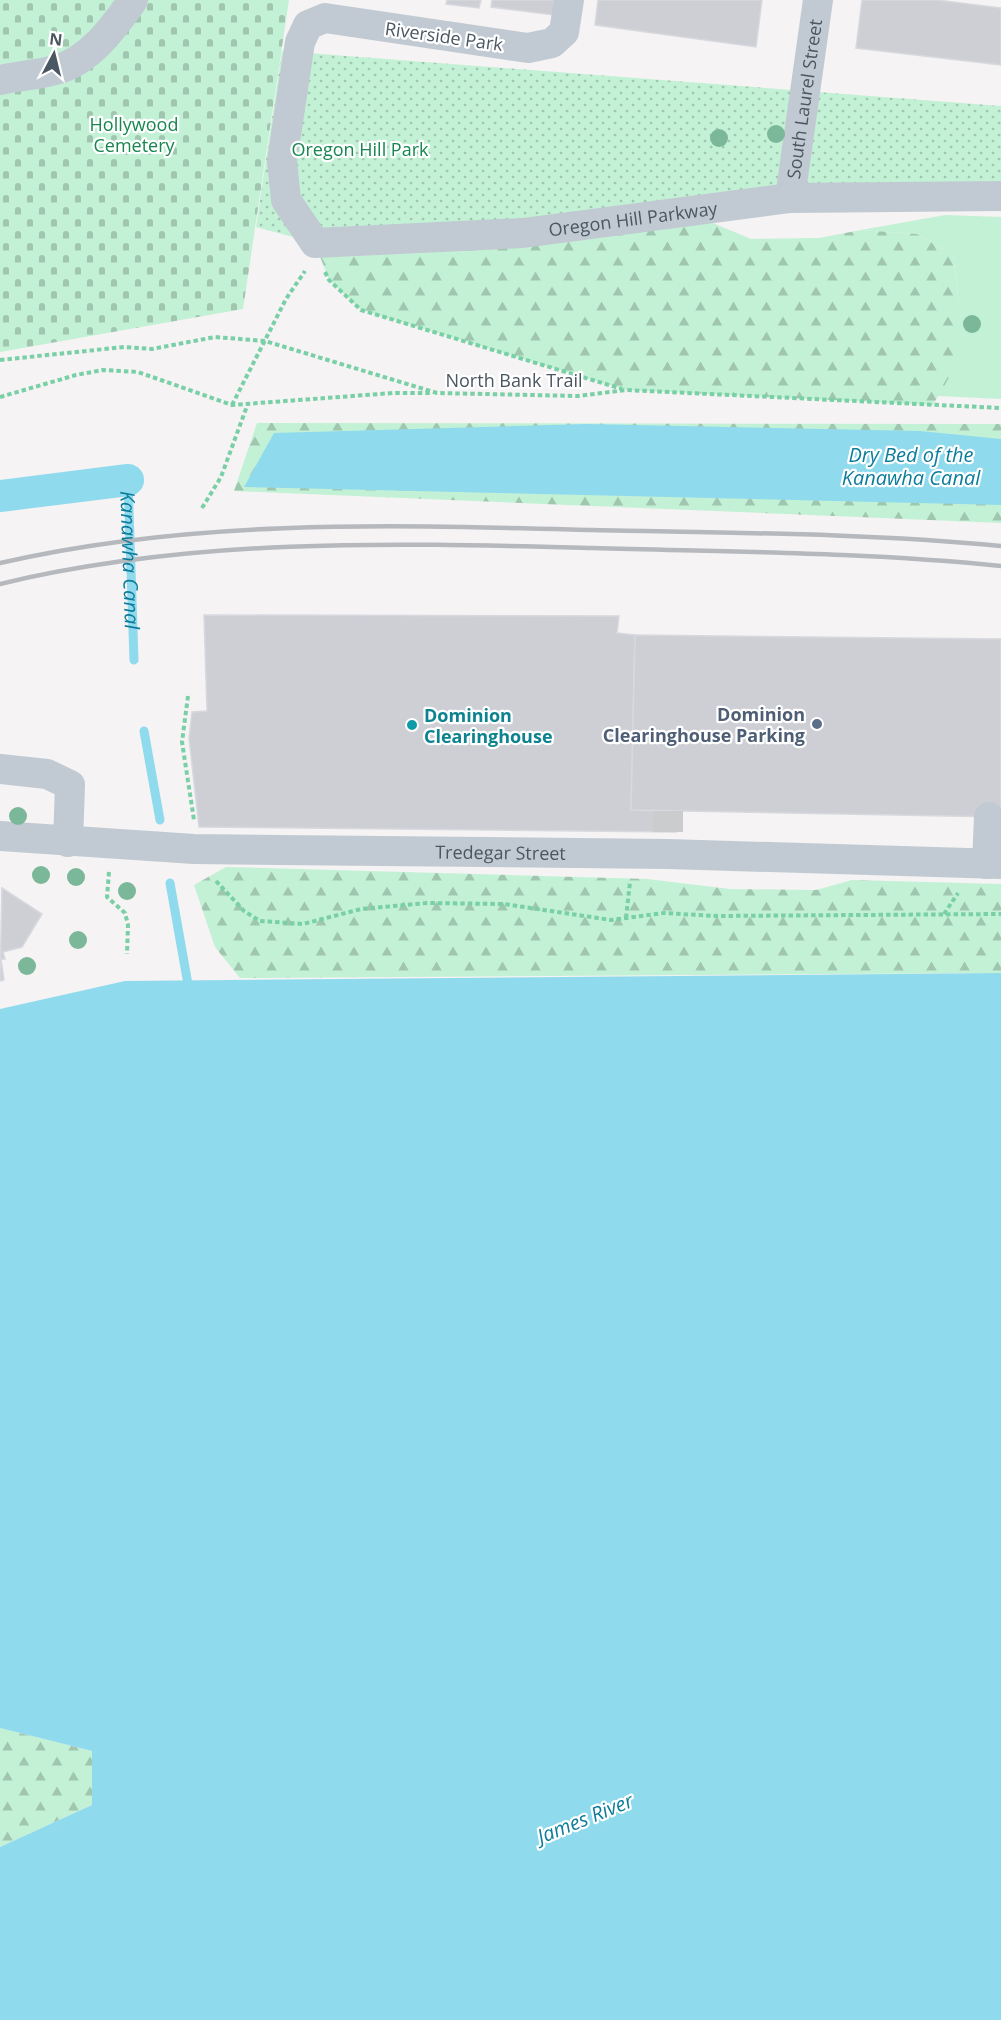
<svg xmlns="http://www.w3.org/2000/svg" width="1001" height="2020" font-family="'Open Sans',sans-serif">
	<style>
		.grass { fill: #c3f1d5 }
		.forest { fill: url(#forest-firs) }
		.cemetery { fill: url(#cemetery-stones) }
		.park { fill: url(#park-dots) }
		.water { fill: #90daee }
		.lines { fill: none; stroke-linecap: round; stroke-linejoin: round }
		.stream { stroke: #90daee; stroke-width: 9 }
		.canal { stroke: #90daee; stroke-width: 32 }
		.building { fill: #cdcfd5; stroke: #d7d9de; stroke-width: 1.5 }
		.minor-tunnel { stroke: #caccce; stroke-width: 30; stroke-dasharray: 30 15; stroke-linecap: butt }
		.path { stroke: #7ad0a6; stroke-width: 4; stroke-dasharray: 4.5 3; stroke-linecap: butt }
		.minor { stroke: #c1cad2; stroke-width: 30 }
		.rail { stroke: #b5b8bd; stroke-width: 4.5 }
		.tree { fill: #7bb799 }
		.service-dot { fill: #5c6f8a; stroke: #fff; stroke-width: 2 }
		.culture-dot { fill: #0f9aa8; stroke: #fff; stroke-width: 2 }
		.labels { text-anchor: middle; dominant-baseline: central; stroke-width: 4.5; stroke-linejoin: round; paint-order: stroke }
		.street-label { font-size: 18px; fill: #4a5661; stroke: #fff }
		.park-label { font-size: 18px; fill: #17864f; stroke: #fff }
		.service-label { font-size: 18px; font-weight: bold; fill: #4e5e75; stroke: #fff; text-anchor: end }
		.culture-label { font-size: 18px; font-weight: bold; fill: #0d838f; stroke: #fff; text-anchor: start }
		.water-label { font-size: 20px; font-style: italic; fill: #0c7c9b; stroke: #fff }
	</style>
	<defs>
		<pattern id="forest-firs" width="22" height="20" patternUnits="userSpaceOnUse" patternTransform="scale(1.5)"><rect width="22" height="20" fill="#c3f1d5"/><path d="M5 1l3.5 6h-7zM16 11l3.5 6h-7z" fill="#a0c6b0"/></pattern>
		<pattern id="cemetery-stones" width="16" height="16" patternUnits="userSpaceOnUse" patternTransform="scale(1.5)"><rect width="16" height="16" fill="#c3f1d5"/><path d="M2 7V4a2 2 0 0 1 4 0v3zM10 15v-3a2 2 0 0 1 4 0v3z" fill="#a0c6b0"/></pattern>
		<pattern id="park-dots" width="8" height="8" patternUnits="userSpaceOnUse" patternTransform="scale(1.5)"><rect width="8" height="8" fill="#c3f1d5"/><path d="M2 2h.1M6 6h.1" fill="none" stroke="#a0c6b0" stroke-width="1.8" stroke-linecap="round"/></pattern>
	</defs>
	<rect width="100%" height="100%" fill="#f5f3f3"/>
	<path class="grass" d="M945,215L1001,217V399L938,396C964,348 961,308 953,255L917,234L861,230Z"/>
	<g class="forest">
		<path d="M687,212L751,239L819,238L861,230L917,234L953,255C958,292 965,336 951,372C947,383 939,394 933,405L626,390L361,310L329,280L315,243Z"/>
		<polygon points="257,423 1001,424 1001,523 234,491"/>
		<polygon points="226,867 647,879 730,889 816,890 852,880 1001,884 1001,973 240,978 215,947 194,885"/>
		<polygon points="0,1728 92,1751 92,1805 0,1847"/>
	</g>
	<polygon class="cemetery" points="0,0 289,0 243,309 0,352"/>
	<polygon class="park" points="282,51 1001,106 1001,196 315,243 256,227"/>
	<g class="water">
		<polygon points="586,424 920,431 1001,439 1001,505 244,487 274,433"/>
		<polygon points="1001,973 1001,2020 0,2020 0,1847 92,1805 92,1751 0,1728 0,1009 125,981"/>
	</g>
	<g class="lines">
		<g class="stream">
			<path id="s1" d="M128,480L134,660"/>
			<polyline points="144,731 160,820"/>
			<polyline points="170,883 189,990"/>
		</g>
		<polyline class="canal" points="0,496 128,480"/>
	</g>
	<g class="building">
		<polygon points="447,0 481,0 479,8 446,4"/>
		<polygon points="492,0 555,0 554,15 491,7"/>
		<polygon points="598,0 762,0 756,47 595,25"/>
		<polygon points="862,0 937,0 1001,8 1001,65 856,48"/>
		<polygon points="204,615 619,616 617,633 635,635 631,810 675,811 676,832 199,827 189,738 192,712 207,711"/>
		<polygon points="635,635 1001,639 1001,817 631,810"/>
		<polygon points="2,888 42,914 22,947 3,952 5,959 1,959 4,980 0,981"/>
	</g>
	<g class="lines">
		<polyline class="minor-tunnel" points="668,832 668,811"/>
		<g class="path">
			<polyline points="325,272 329,280 361,310 622,389"/>
			<polyline points="0,360 124,347 152,349 215,337 265,341 437,393 578,396 626,390 1001,408"/>
			<polyline points="0,397 76,375 103,370 138,372 232,405 393,393 430,393"/>
			<polyline points="232,405 286,299 305,271"/>
			<polyline points="202,508 221,477 247,406"/>
			<polyline points="188,696 182,742 194,820"/>
			<polyline points="109,872 107,897 125,913 128,925 127,954"/>
			<polyline points="216,881 244,911 260,921 303,924 361,909 427,903 504,904 611,920 664,913 716,916 1001,914"/>
			<polyline points="944,914 958,893"/>
			<polyline points="626,918 630,882"/>
		</g>
		<g class="minor">
			<path id="s2" d="M569,0L564,32L552,43L528,48L325,18L308,25L300,42L282,161L286,200L315,243L523,233L790,198L1001,196"/>
			<path d="M0,80C18,76 37,75 55,70C89,62 114,27 133,0"/>
			<path id="s3" d="M790,198L818,0"/>
			<polyline points="0,769 47,774 70,785 68,842"/>
			<path id="s4" d="M0,836L194,849L668,854L1001,864"/>
			<polyline points="987,864 989,817"/>
		</g>
		<g class="rail">
			<path d="M0,563C195,518 394,525 593,530C729,533 866,533 1001,546"/>
			<path d="M0,584C195,537 394,543 593,548C729,552 866,552 1001,566"/>
		</g>
	</g>
	<g class="tree">
		<circle cx="776" cy="134" r="9"/>
		<circle cx="719" cy="138" r="9"/>
		<circle cx="972" cy="324" r="9"/>
		<circle cx="18" cy="816" r="9"/>
		<circle cx="41" cy="875" r="9"/>
		<circle cx="76" cy="877" r="9"/>
		<circle cx="127" cy="891" r="9"/>
		<circle cx="78" cy="940" r="9"/>
		<circle cx="27" cy="966" r="9"/>
	</g>
	<circle class="service-dot" cx="817" cy="724" r="6"/>
	<circle class="culture-dot" cx="412" cy="725" r="6"/>
	<g class="labels">
		<g class="street-label">
			<text transform="translate(444 36) rotate(8)">Riverside Park</text>
			<text stroke="none"><textPath href="#s3" startOffset="100">South Laurel Street</textPath></text>
			<text stroke="none"><textPath href="#s2" startOffset="846">Oregon Hill Parkway</textPath></text>
			<text x="514" y="380">North Bank Trail</text>
			<text stroke="none"><textPath href="#s4" startOffset="501">Tredegar Street</textPath></text>
		</g>
		<g class="park-label">
			<text x="134" y="124">Hollywood<tspan x="134" dy="21">Cemetery</tspan></text>
			<text x="360" y="149">Oregon Hill Park</text>
		</g>
		<g class="service-label">
			<text x="805" y="714">Dominion<tspan x="805" dy="21">Clearinghouse Parking</tspan></text>
		</g>
		<g class="culture-label">
			<text x="424" y="715">Dominion<tspan x="424" dy="21">Clearinghouse</tspan></text>
		</g>
		<g class="water-label">
			<text x="911" y="454">Dry Bed of the<tspan x="911" dy="23">Kanawha Canal</tspan></text>
			<text stroke="none"><textPath href="#s1" startOffset="80">Kanawha Canal</textPath></text>
			<text transform="translate(585 1818) rotate(-22)">James River</text>
		</g>
	</g>
	<g transform="translate(54 54) rotate(7)" stroke="#ffffff" stroke-width="4.5" paint-order="stroke">
	<path d="M0-4.5L10 22L0 15L-10 22Z" fill="#4a5661"/>
	<text y="-9" font-size="16" font-weight="bold" text-anchor="middle" fill="#4a5661">N</text>
	</g>
</svg>
